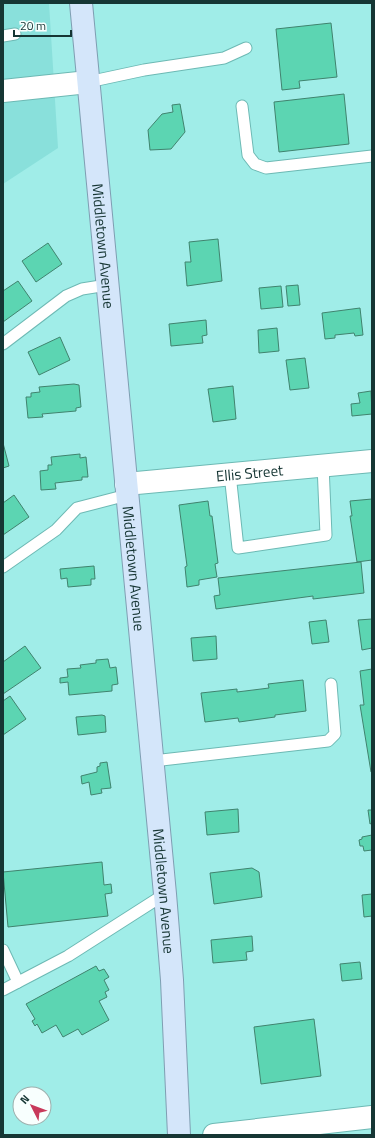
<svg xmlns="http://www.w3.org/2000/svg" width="375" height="1138" font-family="'Titillium Web',sans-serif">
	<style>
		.built { fill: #89e0db }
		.building { fill: #5cd5b2; stroke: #40836e }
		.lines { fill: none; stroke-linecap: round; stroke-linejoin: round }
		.service-casing { stroke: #6db9b4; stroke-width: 13 }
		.minor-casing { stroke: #6db9b4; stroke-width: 24 }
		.primary-casing { stroke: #7f9eb2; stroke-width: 24 }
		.service { stroke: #fff; stroke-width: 11 }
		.minor { stroke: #fff; stroke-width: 22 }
		.primary { stroke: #d4e6fa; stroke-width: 22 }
		.labels { text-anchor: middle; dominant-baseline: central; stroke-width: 3; stroke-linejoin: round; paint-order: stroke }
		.street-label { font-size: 15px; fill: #163634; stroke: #f8fffe }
	</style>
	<rect width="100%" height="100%" fill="#a0ede8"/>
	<polygon class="built" points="3,3 49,3 58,148 3,184"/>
	<g class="building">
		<polygon points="331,23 337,77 299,81 300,88 282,90 276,29"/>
		<polygon points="344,94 349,144 279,152 274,102"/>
		<polygon points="180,104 185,132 171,149 150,150 148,130 162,114 173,112 172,105"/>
		<polygon points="218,239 222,281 187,286 185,262 191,262 189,242"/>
		<polygon points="48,243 62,264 36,282 22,261"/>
		<polygon points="18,281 32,301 3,322 3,291"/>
		<polygon points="298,285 300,305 288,306 286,286"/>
		<polygon points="281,286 283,307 261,309 259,288"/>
		<polygon points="360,308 363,335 355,336 354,333 335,335 335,338 325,339 322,313"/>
		<polygon points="206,320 207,335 202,336 203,343 171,346 169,324"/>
		<polygon points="277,328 279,351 259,353 258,330"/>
		<polygon points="60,337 70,360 39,375 28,352"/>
		<polygon points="305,358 309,388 290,390 286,360"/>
		<polygon points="74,384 79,385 81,407 76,408 76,411 42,414 43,417 28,418 26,397 31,397 31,393 40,392 39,387"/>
		<polygon points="233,386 236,419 213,422 208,389"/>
		<polygon points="371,391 372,414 352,416 351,404 360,403 358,393"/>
		<polygon points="3,443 9,466 3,468"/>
		<polygon points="80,454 80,458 86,457 88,477 82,477 82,480 55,483 56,489 41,490 40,471 48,470 48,465 52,465 51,457"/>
		<polygon points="14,495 29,517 3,535 3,503"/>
		<polygon points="372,499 372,560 357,562 350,516 352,516 350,501"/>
		<polygon points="208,501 210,516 212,516 218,563 215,564 217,577 199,580 199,585 187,587 185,567 187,566 179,505"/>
		<polygon points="361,562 364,593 313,599 313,596 216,609 214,596 220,595 218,578"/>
		<polygon points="94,566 95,579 91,579 91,585 68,587 67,578 61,579 60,569"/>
		<polygon points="372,619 372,648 362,650 358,620"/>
		<polygon points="326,620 329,642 312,644 309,622"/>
		<polygon points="216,636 217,659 193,661 191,638"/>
		<polygon points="25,646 41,668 3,694 3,662"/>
		<polygon points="108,659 110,668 116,667 118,684 112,685 112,691 69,695 68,682 60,683 60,678 68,677 67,669 81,668 80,665 96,663 96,660"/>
		<polygon points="372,669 372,772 371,772 360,705 364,705 360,671"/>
		<polygon points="303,680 306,711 275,715 275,717 239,722 238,718 205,722 201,693 237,689 237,692 269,688 268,684"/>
		<polygon points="10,696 26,719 3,735 3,701"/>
		<polygon points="102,715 105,716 106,732 78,735 76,717"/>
		<polygon points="107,762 111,788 101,789 102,793 91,795 89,782 82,784 81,776 97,772 97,767 100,766 100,763"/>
		<polygon points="238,809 239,832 207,835 205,812"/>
		<polygon points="368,810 372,810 372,827 372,823 370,824"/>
		<polygon points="372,835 372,850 364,851 363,846 360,846 359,840 362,839 362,837"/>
		<polygon points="102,862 104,885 111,884 112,893 105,894 108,916 8,927 3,872"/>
		<polygon points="252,868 259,872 262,897 214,904 210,873"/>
		<polygon points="372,894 372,916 364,917 362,895"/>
		<polygon points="252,936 253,951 246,952 247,960 213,963 211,940"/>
		<polygon points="360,962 362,979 342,981 340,964"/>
		<polygon points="96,966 99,971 104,969 109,977 104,980 109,990 105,992 107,997 99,1001 109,1020 82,1035 78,1029 63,1037 56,1025 42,1033 37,1024 35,1026 32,1021 35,1019 26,1004"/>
		<polygon points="314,1019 321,1076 261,1084 254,1027"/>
	</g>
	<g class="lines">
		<defs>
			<g id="service">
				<polyline points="3,36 15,34"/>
				<polyline points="88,82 144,70 224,58 246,48"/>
				<polyline points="242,106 248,155 255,164 266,168 372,156"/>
				<polyline points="3,344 66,296 82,289 107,285"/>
				<polyline points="230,474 238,548 326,535 323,465"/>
				<polyline points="3,567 56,530 77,508 127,495"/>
				<polyline points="153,761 328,741 335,734 331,684"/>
				<polyline points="3,950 18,982"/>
				<polyline points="3,990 68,956 165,894"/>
			</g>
			<g id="minor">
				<polyline points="3,91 88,82"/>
				<path id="s1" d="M126,484L372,461"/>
				<polyline points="214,1135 372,1117"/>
			</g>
			<g id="primary">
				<path id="s2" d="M81,3L165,894L172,980L179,1135"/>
			</g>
		</defs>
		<use href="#service" class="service-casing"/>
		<use href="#minor" class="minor-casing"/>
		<use href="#primary" class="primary-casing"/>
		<use href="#service" class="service"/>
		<use href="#minor" class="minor"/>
		<use href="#primary" class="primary"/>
	</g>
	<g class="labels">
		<g class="street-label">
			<text stroke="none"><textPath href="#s2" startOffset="244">Middletown Avenue</textPath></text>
			<text stroke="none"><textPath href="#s1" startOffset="124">Ellis Street</textPath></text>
			<text stroke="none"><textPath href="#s2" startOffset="568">Middletown Avenue</textPath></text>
			<text stroke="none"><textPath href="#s2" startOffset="892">Middletown Avenue</textPath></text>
		</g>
	</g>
	<rect width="375" height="1138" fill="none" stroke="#163634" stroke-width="8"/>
	<g transform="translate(32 1106) rotate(312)"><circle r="19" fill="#f8fffe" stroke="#9eafad"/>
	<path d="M0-3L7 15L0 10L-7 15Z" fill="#c8395b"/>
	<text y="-6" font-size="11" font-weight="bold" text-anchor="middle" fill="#163634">N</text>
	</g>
	<path d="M14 30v6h57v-6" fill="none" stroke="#163634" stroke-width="2"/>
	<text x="20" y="30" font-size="12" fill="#163634" stroke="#f8fffe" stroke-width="3" paint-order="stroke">20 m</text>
</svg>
